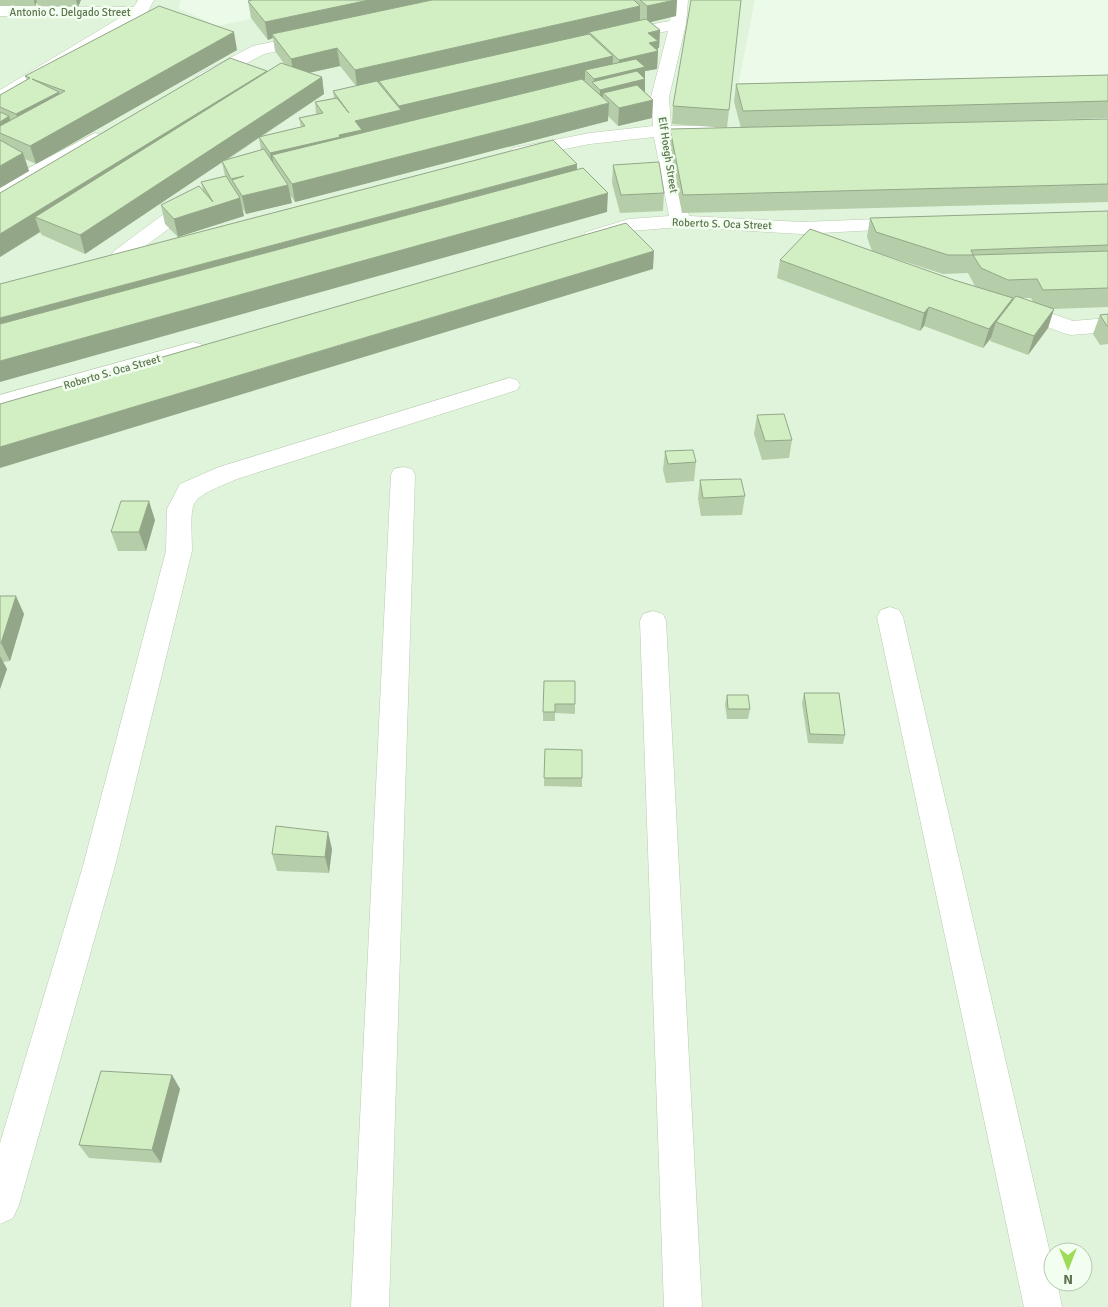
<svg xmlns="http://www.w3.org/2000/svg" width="1108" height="1307" font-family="Signika,sans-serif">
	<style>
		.residential { fill: #e0f4db; fill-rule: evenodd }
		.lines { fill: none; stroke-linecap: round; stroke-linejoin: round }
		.minor-casing { stroke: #b9ccb0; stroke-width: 1 }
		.minor { fill: #fff; fill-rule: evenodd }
		.wall { fill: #b5cda8; fill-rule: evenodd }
		.shaded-wall { fill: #93a788 }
		.building { fill: #d2eec3; stroke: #93a788 }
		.labels { text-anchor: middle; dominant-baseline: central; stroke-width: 5; stroke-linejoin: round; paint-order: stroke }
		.far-street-label { font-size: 11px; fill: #5d744e; stroke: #f2fef0 }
	</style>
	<rect width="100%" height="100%" fill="#ecfbe9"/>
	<path class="residential" d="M0,0H181L178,8L217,26L341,0H755L734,106L1108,95V1307H0ZM1053,1252H1083V1282H1053Z"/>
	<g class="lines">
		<defs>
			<g id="minor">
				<polygon points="138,0 154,0 146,15 6,102 0,103 0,90 121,17 0,16 0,6 134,7"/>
				<polygon points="672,0 688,0 686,24 669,97 671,126 713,126 716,130 713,134 672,137 689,216 802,222 906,218 913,220 916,224 913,228 802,234 680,227 631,231 593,242 586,240 583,236 586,232 629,219 669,216 654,137 590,144 520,158 513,156 511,152 513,148 590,133 653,126 651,97 668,31 620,40 614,39 612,35 614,31 620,30 670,21"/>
				<polygon points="311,34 317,35 319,39 317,43 264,54 211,82 199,82 196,78 199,74 253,46"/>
				<polygon points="95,133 102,135 104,139 102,143 0,197 0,183"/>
				<polygon points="195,194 202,196 205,200 202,204 128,259 121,261 114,259 111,255 114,251 188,196"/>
				<polygon points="1016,301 1073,321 1108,318 1108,332 1071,335 1063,333 1008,312 1005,307 1008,302"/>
				<polygon points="193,342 201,344 204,349 201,354 0,410 0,395"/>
				<path d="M509,378L517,380L520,385L517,390L237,479C186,501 191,496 192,551L115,866L19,1205L13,1218L0,1224V1143L83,866L166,551L167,509L180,484L219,467Z"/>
				<polygon points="403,467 412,469 415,475 389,1307 351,1307 391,475 394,469"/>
				<polygon points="890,607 899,610 903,617 1053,1266 1053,1282 1057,1282 1062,1307 1024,1307 877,617 881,610"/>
				<polygon points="653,611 663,614 666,621 702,1307 664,1307 640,621 643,614"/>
			</g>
		</defs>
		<use href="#minor" class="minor-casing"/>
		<use href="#minor" class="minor"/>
	</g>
	<g class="wall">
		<polygon points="0,0 81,0 78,7 38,6 37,2 35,6 0,6"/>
		<path d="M252,0H677L676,16L650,22L660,30L659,48H658V51L657,69L645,71V92L653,100L652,118L618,126L608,116V121L295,202L290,195L292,203L246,214L242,208L244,216L178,237L165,224L161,205L203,190L201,182L225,176L222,162L85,254L42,235L40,232L0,257V193L267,71V72L285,65L275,51L273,38L268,40L251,18L248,1ZM340,66L356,86L333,91L334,98L315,102L316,114L299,118L301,127L261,137L324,94L322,77L309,73ZM259,138L261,150L226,160L230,158Z"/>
		<polygon points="741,0 727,128 672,124 673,106"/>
		<polygon points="237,50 36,164 25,159 29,171 0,188 0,95 27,80 25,76"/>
		<polygon points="1108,75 1108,118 972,122 1108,119 1108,202 682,213 669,147 670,129 741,128 734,102 736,84"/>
		<polygon points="613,165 664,193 663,211 620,213 612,183"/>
		<path d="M1108,211V307L1052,309H1054L1048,328L1028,355L990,341L991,338L983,348L924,326L920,331L777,278L780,260L954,280L975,286L968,273L943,274L872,251L867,237L870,218ZM1021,298H1031L1033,302Z"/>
		<polygon points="1108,314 1108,344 1100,345 1093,334 1100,315"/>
		<polygon points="757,415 792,440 789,458 762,460 754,434"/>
		<polygon points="665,451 696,462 694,481 666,483 663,470"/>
		<polygon points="700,480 745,496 742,515 701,516 698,499"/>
		<polygon points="155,520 146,551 118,551 111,532"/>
		<polygon points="0,596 24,614 10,661 3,662 7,669 0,689"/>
		<polygon points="575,681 575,714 555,713 555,721 543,721 543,712"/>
		<polygon points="804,693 845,735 843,744 808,743 802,703"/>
		<polygon points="727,695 750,709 748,719 727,719 725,704"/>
		<polygon points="545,749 582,778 582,787 544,786"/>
		<polygon points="332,849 329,873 277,871 272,854"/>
		<polygon points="172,1075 180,1089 161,1163 89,1158 79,1145"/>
	</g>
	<g class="shaded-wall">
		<polygon points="34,0 36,0 37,2 35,6"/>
		<polygon points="76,0 81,0 78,7"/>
		<polygon points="369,0 449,0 272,34 273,38 268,40 265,22"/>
		<polygon points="675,0 677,0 676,16 647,23 647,6"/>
		<polygon points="640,6 640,23 589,32 589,34 357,87 355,70"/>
		<polygon points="660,30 659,48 658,48 657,51 658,51 657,69 645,71 645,97 603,93 603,105 609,103 608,121 295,202 292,184 599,106 600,90 594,84 594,79 619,73 619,60 648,33"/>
		<polygon points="234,32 237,50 36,164 30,146"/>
		<polygon points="337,48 340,66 294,76 291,59"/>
		<polygon points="613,56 612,74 585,70 585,80 272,155 275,171 273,172 270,153 339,135 355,121 400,110 399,106"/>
		<polygon points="267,71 270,88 35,217 40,232 0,257 0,234"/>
		<polygon points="322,77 324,94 85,254 80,235"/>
		<polygon points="59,92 64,110 22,132 16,114"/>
		<polygon points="653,100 652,118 618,126 619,108"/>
		<polygon points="9,116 15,134 0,133 0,122"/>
		<polygon points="23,153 29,171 0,188 0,166"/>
		<polygon points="577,164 577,182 0,339 0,318"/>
		<polygon points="288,185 292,203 246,214 242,196"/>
		<polygon points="608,193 607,212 0,382 0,361"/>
		<polygon points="240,198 244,216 178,237 174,219"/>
		<polygon points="654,251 653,269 0,468 0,447"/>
		<polygon points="1013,298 1008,316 996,322 991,338 983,348 989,329"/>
		<polygon points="929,307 924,326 920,331 924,313"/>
		<polygon points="1054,309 1048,328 1028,355 1034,336"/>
		<polygon points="149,501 155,520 146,551 139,532"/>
		<polygon points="16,596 24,614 10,661 1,643"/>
		<polygon points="0,656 7,669 0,689"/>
		<polygon points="328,832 332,849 329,873 325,857"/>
		<polygon points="172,1075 180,1089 161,1163 152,1150"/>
	</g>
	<g class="building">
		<polygon points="252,0 369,0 265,22 248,1"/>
		<polygon points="432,0 634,0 640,6 355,70 337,48 291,59 272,34"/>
		<polygon points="640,0 675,0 647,6"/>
		<polygon points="691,0 741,0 729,110 673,106"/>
		<polygon points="159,6 234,32 30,146 0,133 0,126 65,91 32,79 59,92 16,114 0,107 0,95 30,78 25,76"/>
		<polygon points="646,19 660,30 648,33 658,41 649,43 658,51 619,60 589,32"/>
		<polygon points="589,34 613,56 399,106 379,81"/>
		<polygon points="230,58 267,71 0,234 0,193"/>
		<polygon points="636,59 645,67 594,79 585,70"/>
		<polygon points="281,63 322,77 80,235 35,217"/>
		<polygon points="637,71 645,79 600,90 592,82"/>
		<polygon points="1108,75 1108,101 743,111 736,84"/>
		<polygon points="582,79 609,103 292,184 272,155"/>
		<polygon points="377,81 401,110 355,121 362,130 339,135 340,137 270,153 259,137 305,126 299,118 323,113 315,102 337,98 349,113 333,91"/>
		<polygon points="637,85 653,100 619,108 603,93"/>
		<polygon points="0,112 9,116 0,122"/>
		<polygon points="1108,119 1108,184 683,195 670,129"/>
		<polygon points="0,140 23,153 0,166"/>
		<polygon points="553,140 577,164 0,318 0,284"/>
		<polygon points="264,149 288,185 242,196 232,180 244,176 231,179 222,161"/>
		<polygon points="659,162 664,193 621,195 613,165"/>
		<polygon points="583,168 608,193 0,361 0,324"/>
		<polygon points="226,176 240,198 174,219 161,205 199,186 213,202 201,182"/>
		<polygon points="1108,211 1108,245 971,250 973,255 1108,251 1108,288 1043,290 1037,279 1008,280 981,268 973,255 948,255 876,232 870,218"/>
		<polygon points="626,223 654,251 0,447 0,404"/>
		<polygon points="810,229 954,280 1013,298 989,329 929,307 924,313 780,260"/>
		<polygon points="1016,296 1054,309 1034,336 996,322"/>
		<polygon points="1108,314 1108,326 1107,326 1100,315"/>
		<polygon points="784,414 792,440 765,441 757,415"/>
		<polygon points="693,450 696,462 668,464 665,451"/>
		<polygon points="741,479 745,496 703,498 700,480"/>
		<polygon points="121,501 149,501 139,532 111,532"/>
		<polygon points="0,596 16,596 1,643 0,643"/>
		<polygon points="544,681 575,681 575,704 555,704 555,712 543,712"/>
		<polygon points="804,693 839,693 845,735 810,734"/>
		<polygon points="727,695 748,695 750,709 728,709"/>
		<polygon points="545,749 582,750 582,778 544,778"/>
		<polygon points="276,826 328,832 325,857 272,854"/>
		<polygon points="101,1071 172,1075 152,1150 79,1145"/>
	</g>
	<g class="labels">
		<g class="far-street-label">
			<text x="70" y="12">Antonio C. Delgado Street</text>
			<text transform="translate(668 155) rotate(81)">Elf Hoegh Street</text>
			<text transform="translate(722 224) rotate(2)">Roberto S. Oca Street</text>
			<text transform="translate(112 372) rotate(-16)">Roberto S. Oca Street</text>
		</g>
	</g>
	<g transform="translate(1068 1267) rotate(180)"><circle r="24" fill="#f2fef0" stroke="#b6c7af"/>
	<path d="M0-4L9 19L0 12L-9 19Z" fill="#9edb58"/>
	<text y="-8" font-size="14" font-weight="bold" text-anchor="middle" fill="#5d744e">N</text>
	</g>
</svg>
